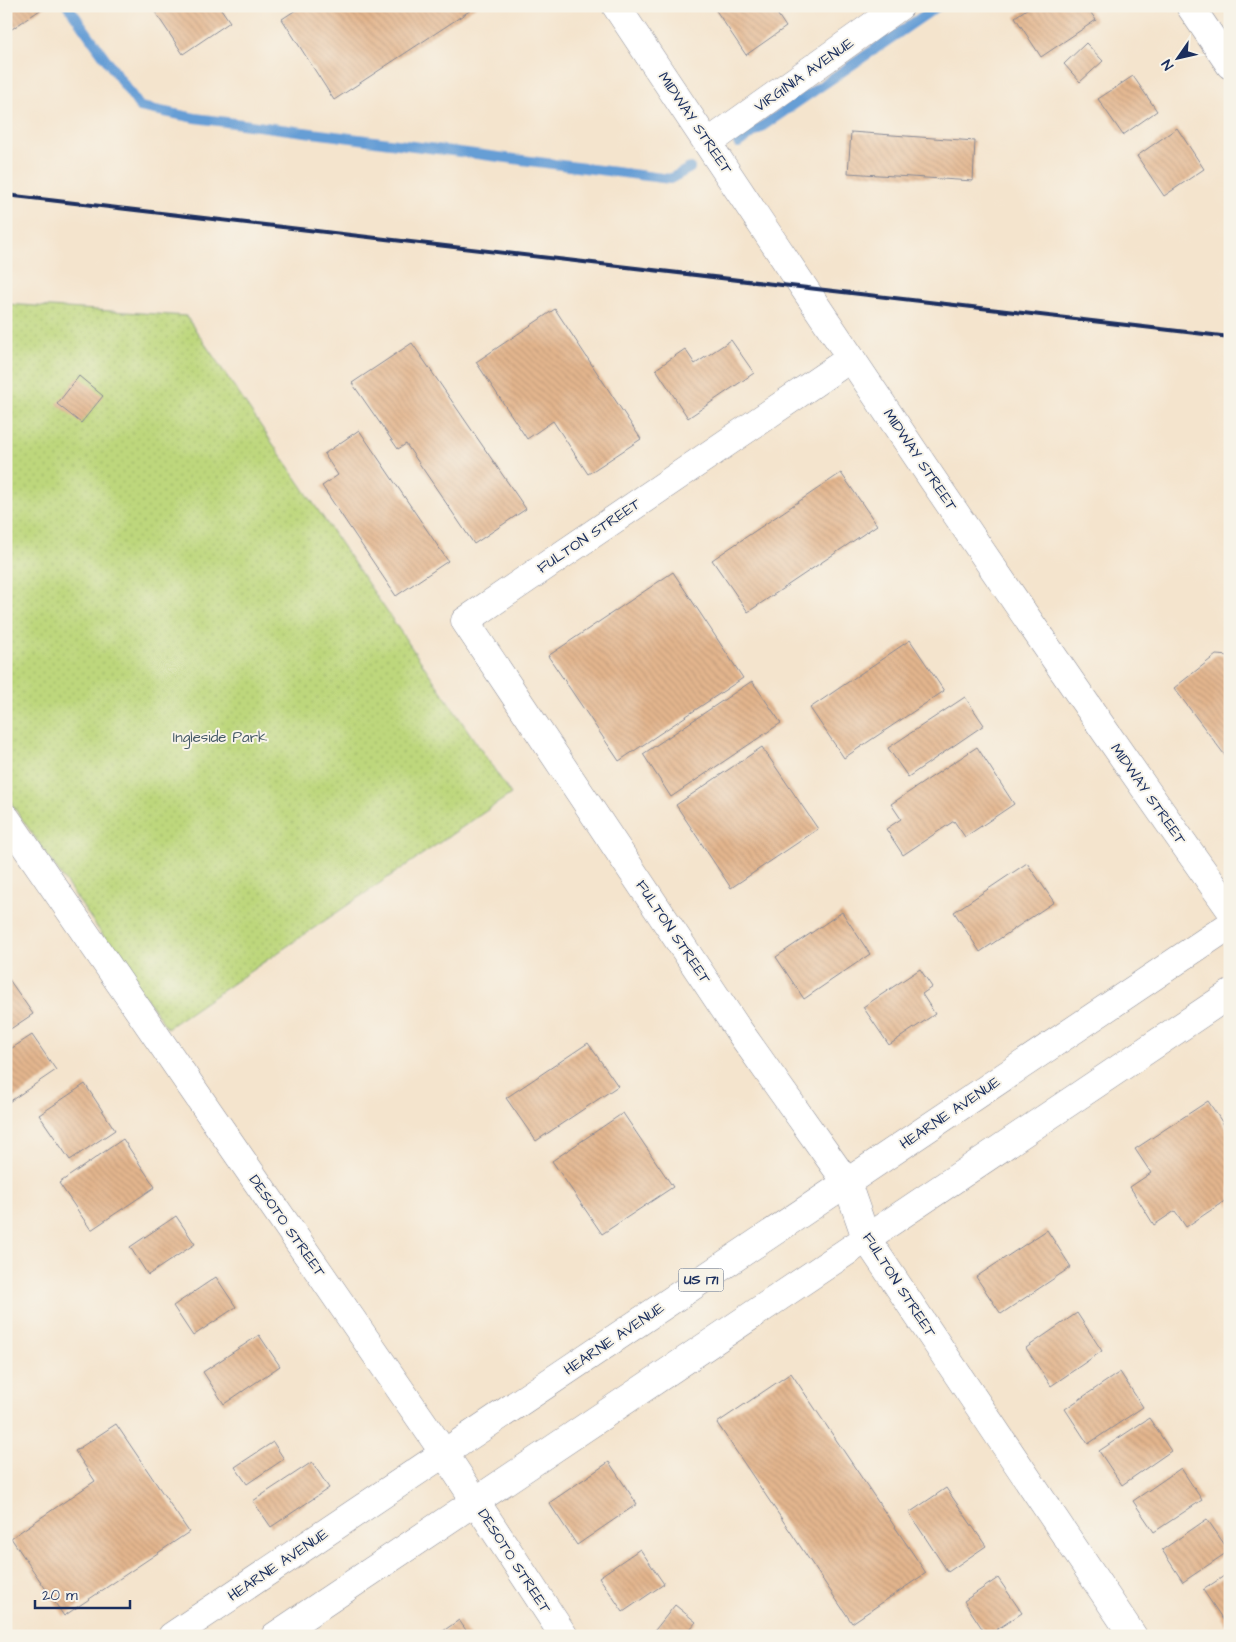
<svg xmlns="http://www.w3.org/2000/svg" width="1236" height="1642" font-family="'Architects Daughter',sans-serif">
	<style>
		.park { fill: url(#park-dots); stroke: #6c836d }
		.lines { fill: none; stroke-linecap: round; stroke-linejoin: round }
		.stream { stroke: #669ed5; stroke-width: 10 }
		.building { fill: url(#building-back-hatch) }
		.minor-casing { stroke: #888a96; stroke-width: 29 }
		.tertiary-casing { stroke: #888a96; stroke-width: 29 }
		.primary-casing { stroke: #888a96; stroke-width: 29 }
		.minor { stroke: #fff; stroke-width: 28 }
		.tertiary { stroke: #fff; stroke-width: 28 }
		.primary { stroke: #fff; stroke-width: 28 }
		.rail { stroke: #1b2f5e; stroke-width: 4 }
		.labels { text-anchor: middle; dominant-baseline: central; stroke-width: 4; stroke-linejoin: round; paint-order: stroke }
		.shield { fill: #f7f3e8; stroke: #5d6a87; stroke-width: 1 }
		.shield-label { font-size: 14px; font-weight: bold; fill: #1b2f5e }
		.street-label { font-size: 15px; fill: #1b2f5e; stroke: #f7f3e8 }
		.park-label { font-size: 15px; fill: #445966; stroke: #f7f3e8 }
	</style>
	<defs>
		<pattern id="park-dots" width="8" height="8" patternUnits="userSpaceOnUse" patternTransform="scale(1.25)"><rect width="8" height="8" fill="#bdd77c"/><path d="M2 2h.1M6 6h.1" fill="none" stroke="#a2b96e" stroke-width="1.8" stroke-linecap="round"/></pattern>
		<pattern id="building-back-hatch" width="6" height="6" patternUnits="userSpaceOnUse" patternTransform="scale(1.25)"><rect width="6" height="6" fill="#e3b58d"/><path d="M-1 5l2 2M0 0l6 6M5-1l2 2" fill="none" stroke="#c29c7c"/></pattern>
	</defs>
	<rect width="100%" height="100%" fill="#f7f3e8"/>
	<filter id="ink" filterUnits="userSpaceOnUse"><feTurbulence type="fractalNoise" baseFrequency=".02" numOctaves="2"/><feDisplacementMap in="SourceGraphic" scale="10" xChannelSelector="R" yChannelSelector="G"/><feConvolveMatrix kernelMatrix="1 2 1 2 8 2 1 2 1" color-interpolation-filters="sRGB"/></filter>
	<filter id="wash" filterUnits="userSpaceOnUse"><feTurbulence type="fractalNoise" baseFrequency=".0096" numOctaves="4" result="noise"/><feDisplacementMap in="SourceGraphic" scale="20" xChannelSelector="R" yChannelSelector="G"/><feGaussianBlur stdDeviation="1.12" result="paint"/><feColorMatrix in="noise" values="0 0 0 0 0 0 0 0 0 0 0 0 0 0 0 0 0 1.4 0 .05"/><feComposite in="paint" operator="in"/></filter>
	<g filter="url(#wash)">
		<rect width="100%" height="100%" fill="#f4e4cd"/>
		<polygon class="park" points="6,304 186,316 511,794 167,1028 6,796"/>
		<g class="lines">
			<g class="stream">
				<polyline points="68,6 140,107 195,118 670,179 690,168"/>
				<polyline points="738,143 938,6"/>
			</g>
		</g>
		<g id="blocks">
			<g class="building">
				<polygon points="6,6 46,6 6,33"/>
				<polygon points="151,6 219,6 230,22 183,54"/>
				<polygon points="302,6 477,6 334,100 282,19"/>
				<polygon points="713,6 772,6 786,27 746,55"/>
				<polygon points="1031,6 1086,6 1096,20 1041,57 1015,17"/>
				<polygon points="1086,43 1103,61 1080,82 1064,64"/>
				<polygon points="1133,76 1157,111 1123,135 1098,99"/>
				<polygon points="1177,128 1204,169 1164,196 1137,156"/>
				<polygon points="851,132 975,141 973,181 848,173"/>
				<polygon points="555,309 641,439 588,474 553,421 527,439 476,362"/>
				<polygon points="731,340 754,373 688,418 656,369 685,349 695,364"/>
				<polygon points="412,343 526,509 474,544 406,444 398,449 352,383"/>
				<polygon points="79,376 103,396 81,423 57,404"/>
				<polygon points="359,430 448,561 396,596 322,486 338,475 324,454"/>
				<polygon points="841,473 877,525 748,612 712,560"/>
				<polygon points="673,572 743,678 619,761 548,656"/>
				<polygon points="910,640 944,691 844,758 810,708"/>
				<polygon points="1216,655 1230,656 1230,762 1174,688"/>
				<polygon points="752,681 781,723 671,797 643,754"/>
				<polygon points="965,697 984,725 908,777 888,748"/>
				<polygon points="762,747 818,829 731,888 676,805"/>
				<polygon points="977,747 1014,804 965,837 954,821 903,855 886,829 901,819 891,804"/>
				<polygon points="1027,863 1054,902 980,952 954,912"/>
				<polygon points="842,912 870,954 804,999 776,957"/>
				<polygon points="920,969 932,987 922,994 935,1014 889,1045 863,1007"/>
				<polygon points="6,975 33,1014 6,1032"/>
				<polygon points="32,1035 56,1070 6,1104 6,1052"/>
				<polygon points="588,1043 618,1086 536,1141 506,1098"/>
				<polygon points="85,1084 115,1130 70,1160 39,1115"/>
				<polygon points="1208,1101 1230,1134 1230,1206 1226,1200 1186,1227 1175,1211 1154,1225 1130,1187 1151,1173 1135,1149"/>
				<polygon points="623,1113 673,1187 602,1234 552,1161"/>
				<polygon points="123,1139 155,1187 91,1230 59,1183"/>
				<polygon points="176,1216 195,1244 148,1275 130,1247"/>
				<polygon points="1047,1230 1071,1267 1001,1314 976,1277"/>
				<polygon points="216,1277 236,1307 193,1336 173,1306"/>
				<polygon points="1077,1313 1102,1351 1051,1386 1026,1348"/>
				<polygon points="259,1335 280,1366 224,1404 203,1372"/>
				<polygon points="1120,1372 1143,1407 1088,1444 1065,1409"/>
				<polygon points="791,1373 926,1573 852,1623 717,1423"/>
				<polygon points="1149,1418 1171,1451 1122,1485 1099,1451"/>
				<polygon points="116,1424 189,1532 64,1616 11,1538 95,1481 75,1451"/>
				<polygon points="273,1442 284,1459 247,1484 235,1467"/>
				<polygon points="312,1462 329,1488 271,1527 253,1501"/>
				<polygon points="609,1462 637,1504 577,1545 549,1503"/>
				<polygon points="1181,1468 1202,1500 1154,1532 1133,1501"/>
				<polygon points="946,1488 986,1546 948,1572 909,1513"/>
				<polygon points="1207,1519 1229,1551 1183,1582 1162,1550"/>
				<polygon points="640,1549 664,1584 623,1612 599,1577"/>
				<polygon points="1230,1572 1230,1621 1226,1624 1203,1590"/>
				<polygon points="998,1578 1022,1613 987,1636 964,1601"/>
				<polygon points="675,1605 696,1622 684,1636 654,1636 652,1634"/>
				<polygon points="459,1620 470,1636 436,1636"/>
			</g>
		</g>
	</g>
	<g filter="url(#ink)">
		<use href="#blocks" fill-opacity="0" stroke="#888a96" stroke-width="1"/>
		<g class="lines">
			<defs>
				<g id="minor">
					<polyline points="1190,6 1230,65"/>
					<polyline points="708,143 900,6"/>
					<polyline points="851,358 465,621 737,1028 847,1183 866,1238 1133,1636"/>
					<polyline points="6,818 444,1453 564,1636"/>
				</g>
				<path id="tertiary" d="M616,6C818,309 1019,613 1230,909"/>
				<g id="primary">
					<polyline points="172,1636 1230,925"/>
					<polyline points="275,1636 1230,994"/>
				</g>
			</defs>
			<use href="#minor" class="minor-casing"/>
			<use href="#tertiary" class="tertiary-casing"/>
			<use href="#primary" class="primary-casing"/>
			<use href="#minor" class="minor"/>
			<use href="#tertiary" class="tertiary"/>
			<use href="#primary" class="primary"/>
			<polyline class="rail" points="6,195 1230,337"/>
		</g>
	</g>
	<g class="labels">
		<rect class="shield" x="678.5" y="1268.5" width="45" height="23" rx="4"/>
		<g class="shield-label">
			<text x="701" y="1280">US 171</text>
		</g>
		<g class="street-label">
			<text transform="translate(804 75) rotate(-35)">VIRGINIA AVENUE</text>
			<text transform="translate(695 123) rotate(56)">MIDWAY STREET</text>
			<text transform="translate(920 460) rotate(56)">MIDWAY STREET</text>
			<text transform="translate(589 536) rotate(-34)">FULTON STREET</text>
			<text transform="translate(1148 794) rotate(55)">MIDWAY STREET</text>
			<text transform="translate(673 932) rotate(56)">FULTON STREET</text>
			<text transform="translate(950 1113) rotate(-34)">HEARNE AVENUE</text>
			<text transform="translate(287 1226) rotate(55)">DESOTO STREET</text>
			<text transform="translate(899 1285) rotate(57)">FULTON STREET</text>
			<text transform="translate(614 1339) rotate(-34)">HEARNE AVENUE</text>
			<text transform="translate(514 1561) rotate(57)">DESOTO STREET</text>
			<text transform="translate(278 1565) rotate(-34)">HEARNE AVENUE</text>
		</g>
		<g class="park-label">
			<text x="220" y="737">Ingleside Park</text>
		</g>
	</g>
	<rect width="1236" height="1642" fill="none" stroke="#f7f3e8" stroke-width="25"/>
	<g transform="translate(1178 58) rotate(236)" stroke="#f7f3e8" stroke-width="4" paint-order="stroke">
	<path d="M0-4L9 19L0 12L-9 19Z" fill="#1b2f5e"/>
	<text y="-8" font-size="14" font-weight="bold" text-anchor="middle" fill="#1b2f5e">N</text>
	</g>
	<path d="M35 1600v8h95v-8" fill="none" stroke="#1b2f5e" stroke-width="2.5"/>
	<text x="42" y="1600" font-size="15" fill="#1b2f5e" stroke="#f7f3e8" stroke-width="4" paint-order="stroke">20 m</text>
</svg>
